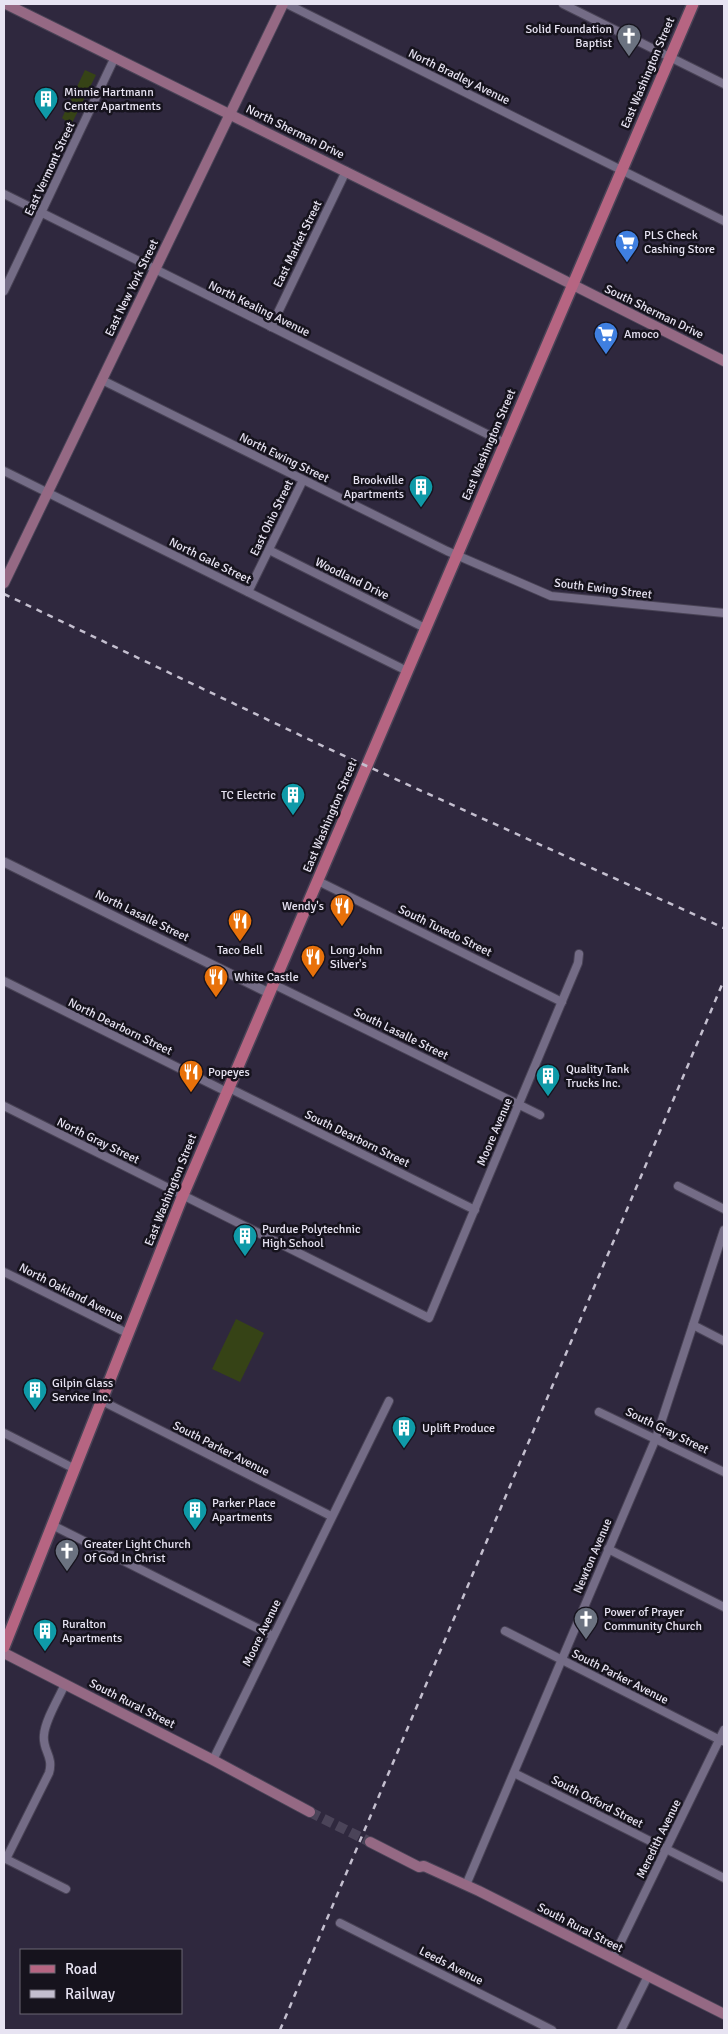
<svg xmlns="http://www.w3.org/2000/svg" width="728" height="2034" font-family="Signika,sans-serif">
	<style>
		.green { fill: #364316 }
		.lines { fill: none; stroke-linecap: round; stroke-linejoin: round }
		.secondary-tunnel { stroke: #4b4459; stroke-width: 10; stroke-dasharray: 10 5; stroke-linecap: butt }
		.minor-casing { stroke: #494356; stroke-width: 10 }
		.tertiary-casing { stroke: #494356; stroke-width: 11 }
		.secondary-casing { stroke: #494356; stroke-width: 12 }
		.primary-casing { stroke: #494356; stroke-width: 14 }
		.minor { stroke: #746c86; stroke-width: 8 }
		.tertiary { stroke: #746c86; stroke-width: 9 }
		.secondary { stroke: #956984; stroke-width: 10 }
		.primary { stroke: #b66582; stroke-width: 11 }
		.rail { stroke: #c4bfcf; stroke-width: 2.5; stroke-dasharray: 6 6; stroke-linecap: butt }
		.labels { text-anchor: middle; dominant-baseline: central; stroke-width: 5; stroke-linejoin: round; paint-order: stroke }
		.poi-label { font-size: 12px; fill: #e7e3f2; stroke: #16131d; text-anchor: start }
		.street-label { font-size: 12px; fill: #e7e3f2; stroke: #16131d }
	</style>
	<rect width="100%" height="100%" fill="#2f283e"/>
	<g class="green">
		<polygon points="85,70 96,75 71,125 62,118"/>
		<polygon points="236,1319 264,1333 240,1382 212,1369"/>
	</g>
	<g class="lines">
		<polyline class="secondary-tunnel" points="310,1812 370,1842"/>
		<defs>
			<g id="minor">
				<polyline points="287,4 724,221"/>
				<polyline points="563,4 724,84"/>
				<polyline points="4,194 505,443"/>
				<polyline points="4,291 115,57"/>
				<polyline points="271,327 346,171"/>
				<polyline points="102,380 447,551 551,596 724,613"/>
				<polyline points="4,471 407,671"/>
				<polyline points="269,550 425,628"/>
				<polyline points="248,592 303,480"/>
				<polyline points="318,881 562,1002"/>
				<polyline points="4,981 227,1092"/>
				<polyline points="273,984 540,1115"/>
				<polyline points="229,1088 475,1210"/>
				<polyline points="4,1106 429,1318 578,963 579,954"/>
				<polyline points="678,1186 724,1209"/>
				<polyline points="4,1272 129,1334"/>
				<polyline points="693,1325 724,1341"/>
				<polyline points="102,1401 331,1516"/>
				<polyline points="599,1412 724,1472"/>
				<polyline points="4,1433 75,1469"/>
				<polyline points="52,1525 273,1636"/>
				<polyline points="608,1549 724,1607"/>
				<polyline points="505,1631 722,1741"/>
				<polyline points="213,1760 389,1401"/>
				<polyline points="514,1773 724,1878"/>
				<polyline points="4,1858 66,1889"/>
				<path d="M6,1859L49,1773C54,1756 42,1750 44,1735C45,1720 59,1698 65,1684"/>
				<polyline points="466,1885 656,1438 724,1230"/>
				<polyline points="340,1923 552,2030"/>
				<polyline points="613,1958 724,1730"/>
				<polyline points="621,2030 648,1976"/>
			</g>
			<polyline id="tertiary" points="4,862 269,993"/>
			<g id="secondary">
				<polyline points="6,4 488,242 724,361"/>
				<polyline points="4,583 283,4"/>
				<polyline points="4,1653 213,1760 310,1812"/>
				<polyline points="370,1842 419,1867 424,1866 479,1891 724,2014"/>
			</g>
			<polyline id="primary" points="4,1647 183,1195 693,4"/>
		</defs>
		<use href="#minor" class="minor-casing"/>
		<use href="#tertiary" class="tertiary-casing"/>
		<use href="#secondary" class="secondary-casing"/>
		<use href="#primary" class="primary-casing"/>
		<use href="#minor" class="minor"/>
		<use href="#tertiary" class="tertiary"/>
		<use href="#secondary" class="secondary"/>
		<use href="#primary" class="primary"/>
		<g class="rail">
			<polyline points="4,594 327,748 724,928"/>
			<polyline points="280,2030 724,980"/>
		</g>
	</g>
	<defs>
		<symbol id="church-pin" viewBox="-11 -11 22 30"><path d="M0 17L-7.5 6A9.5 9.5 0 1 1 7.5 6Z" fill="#6b7280" stroke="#16131d"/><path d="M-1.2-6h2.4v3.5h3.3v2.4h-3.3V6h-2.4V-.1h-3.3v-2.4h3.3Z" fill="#fff"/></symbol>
		<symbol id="building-pin" viewBox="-11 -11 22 30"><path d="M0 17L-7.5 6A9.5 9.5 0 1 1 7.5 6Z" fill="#0f9aa8" stroke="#16131d"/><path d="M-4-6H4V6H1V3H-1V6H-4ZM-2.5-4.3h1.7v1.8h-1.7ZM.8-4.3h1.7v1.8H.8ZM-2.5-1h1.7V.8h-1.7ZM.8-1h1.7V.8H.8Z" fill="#fff"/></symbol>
		<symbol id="supermarket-pin" viewBox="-11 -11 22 30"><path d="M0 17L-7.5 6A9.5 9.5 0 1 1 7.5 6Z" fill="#3f7fe0" stroke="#16131d"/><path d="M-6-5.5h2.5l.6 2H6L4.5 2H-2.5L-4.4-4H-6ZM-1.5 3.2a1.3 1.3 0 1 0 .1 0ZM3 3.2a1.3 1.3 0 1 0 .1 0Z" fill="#fff"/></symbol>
		<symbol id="restaurant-pin" viewBox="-11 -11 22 30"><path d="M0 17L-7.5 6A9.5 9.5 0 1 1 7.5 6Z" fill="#e8710a" stroke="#16131d"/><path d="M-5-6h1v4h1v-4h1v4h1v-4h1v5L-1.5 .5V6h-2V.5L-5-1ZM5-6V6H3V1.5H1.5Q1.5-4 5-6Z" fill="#fff"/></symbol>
	</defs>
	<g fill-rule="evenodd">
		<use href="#church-pin" x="615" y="22" width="28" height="38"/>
		<use href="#building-pin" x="32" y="85" width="28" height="38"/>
		<use href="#supermarket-pin" x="613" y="228" width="28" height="38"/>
		<use href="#supermarket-pin" x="592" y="320" width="28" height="38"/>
		<use href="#building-pin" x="407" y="473" width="28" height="38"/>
		<use href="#building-pin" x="279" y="781" width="28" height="38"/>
		<use href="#restaurant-pin" x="328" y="892" width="28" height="38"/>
		<use href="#restaurant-pin" x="226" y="907" width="28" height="38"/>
		<use href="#restaurant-pin" x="299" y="943" width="28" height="38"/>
		<use href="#restaurant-pin" x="202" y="963" width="28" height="38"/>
		<use href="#restaurant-pin" x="177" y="1058" width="28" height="38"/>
		<use href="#building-pin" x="534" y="1062" width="28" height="38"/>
		<use href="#building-pin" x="231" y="1222" width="28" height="38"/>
		<use href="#building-pin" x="21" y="1376" width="28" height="38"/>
		<use href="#building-pin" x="390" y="1414" width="28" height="38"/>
		<use href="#building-pin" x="181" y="1496" width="28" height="38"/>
		<use href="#church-pin" x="53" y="1537" width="28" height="38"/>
		<use href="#church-pin" x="572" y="1605" width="28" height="38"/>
		<use href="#building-pin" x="31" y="1617" width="28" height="38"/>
	</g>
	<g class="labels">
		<g class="poi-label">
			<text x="612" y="29" text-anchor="end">Solid Foundation<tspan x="612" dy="14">Baptist</tspan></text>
			<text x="64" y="92">Minnie Hartmann<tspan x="64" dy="14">Center Apartments</tspan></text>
			<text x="644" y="235">PLS Check<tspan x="644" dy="14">Cashing Store</tspan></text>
			<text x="624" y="334">Amoco</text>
			<text x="404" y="480" text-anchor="end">Brookville<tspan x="404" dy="14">Apartments</tspan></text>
			<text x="276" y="795" text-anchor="end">TC Electric</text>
			<text x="324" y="906" text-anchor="end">Wendy's</text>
			<text x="240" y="950" text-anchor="middle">Taco Bell</text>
			<text x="330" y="950">Long John<tspan x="330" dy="14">Silver's</tspan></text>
			<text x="234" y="977">White Castle</text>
			<text x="566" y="1069">Quality Tank<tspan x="566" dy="14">Trucks Inc.</tspan></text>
			<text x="208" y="1072">Popeyes</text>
			<text x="262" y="1229">Purdue Polytechnic<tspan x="262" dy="14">High School</tspan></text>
			<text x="52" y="1383">Gilpin Glass<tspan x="52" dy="14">Service Inc.</tspan></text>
			<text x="422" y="1428">Uplift Produce</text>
			<text x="212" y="1503">Parker Place<tspan x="212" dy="14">Apartments</tspan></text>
			<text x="84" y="1544">Greater Light Church<tspan x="84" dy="14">Of God In Christ</tspan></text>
			<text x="604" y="1612">Power of Prayer<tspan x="604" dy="14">Community Church</tspan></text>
			<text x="62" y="1624">Ruralton<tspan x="62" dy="14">Apartments</tspan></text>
		</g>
		<g class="street-label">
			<text transform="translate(648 73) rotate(-67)">East Washington Street</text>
			<text transform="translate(459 77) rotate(26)">North Bradley Avenue</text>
			<text transform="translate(295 132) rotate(26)">North Sherman Drive</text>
			<text transform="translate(50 169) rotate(-65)">East Vermont Street</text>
			<text transform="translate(298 244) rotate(-64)">East Market Street</text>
			<text transform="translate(132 288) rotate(-64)">East New York Street</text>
			<text transform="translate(259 309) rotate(26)">North Kealing Avenue</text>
			<text transform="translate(654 312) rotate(26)">South Sherman Drive</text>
			<text transform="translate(489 445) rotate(-67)">East Washington Street</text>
			<text transform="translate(284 458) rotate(26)">North Ewing Street</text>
			<text transform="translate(272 518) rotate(-64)">East Ohio Street</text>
			<text transform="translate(210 561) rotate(26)">North Gale Street</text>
			<text transform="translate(352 579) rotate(26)">Woodland Drive</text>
			<text transform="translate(603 589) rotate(7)">South Ewing Street</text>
			<text transform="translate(330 817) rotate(-67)">East Washington Street</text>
			<text transform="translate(142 916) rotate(26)">North Lasalle Street</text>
			<text transform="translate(445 931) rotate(26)">South Tuxedo Street</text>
			<text transform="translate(120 1027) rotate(26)">North Dearborn Street</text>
			<text transform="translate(401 1034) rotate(26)">South Lasalle Street</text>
			<text transform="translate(495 1132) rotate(-67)">Moore Avenue</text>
			<text transform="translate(357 1139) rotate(26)">South Dearborn Street</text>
			<text transform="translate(98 1141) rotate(26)">North Gray Street</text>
			<text transform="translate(171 1190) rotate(-68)">East Washington Street</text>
			<text transform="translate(71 1293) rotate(27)">North Oakland Avenue</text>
			<text transform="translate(667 1431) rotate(26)">South Gray Street</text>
			<text transform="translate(221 1449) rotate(27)">South Parker Avenue</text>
			<text transform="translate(593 1556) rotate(-67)">Newton Avenue</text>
			<text transform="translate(262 1633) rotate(-64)">Moore Avenue</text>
			<text transform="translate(620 1677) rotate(27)">South Parker Avenue</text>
			<text transform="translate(132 1704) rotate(27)">South Rural Street</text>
			<text transform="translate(597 1802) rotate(27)">South Oxford Street</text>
			<text transform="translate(659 1839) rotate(-64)">Meredith Avenue</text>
			<text transform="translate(580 1928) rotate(27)">South Rural Street</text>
			<text transform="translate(451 1966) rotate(27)">Leeds Avenue</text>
		</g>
	</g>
	<rect width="728" height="2034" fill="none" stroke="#e7e3f2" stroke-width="10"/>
	<rect x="20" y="1949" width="162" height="65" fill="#16131d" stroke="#6a6672"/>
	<rect x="30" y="1965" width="25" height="8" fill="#b66582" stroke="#6a6672"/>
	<text x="65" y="1974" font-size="15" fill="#e7e3f2">Road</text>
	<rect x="30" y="1990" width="25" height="8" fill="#c4bfcf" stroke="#6a6672"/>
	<text x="65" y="1999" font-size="15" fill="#e7e3f2">Railway</text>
</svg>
